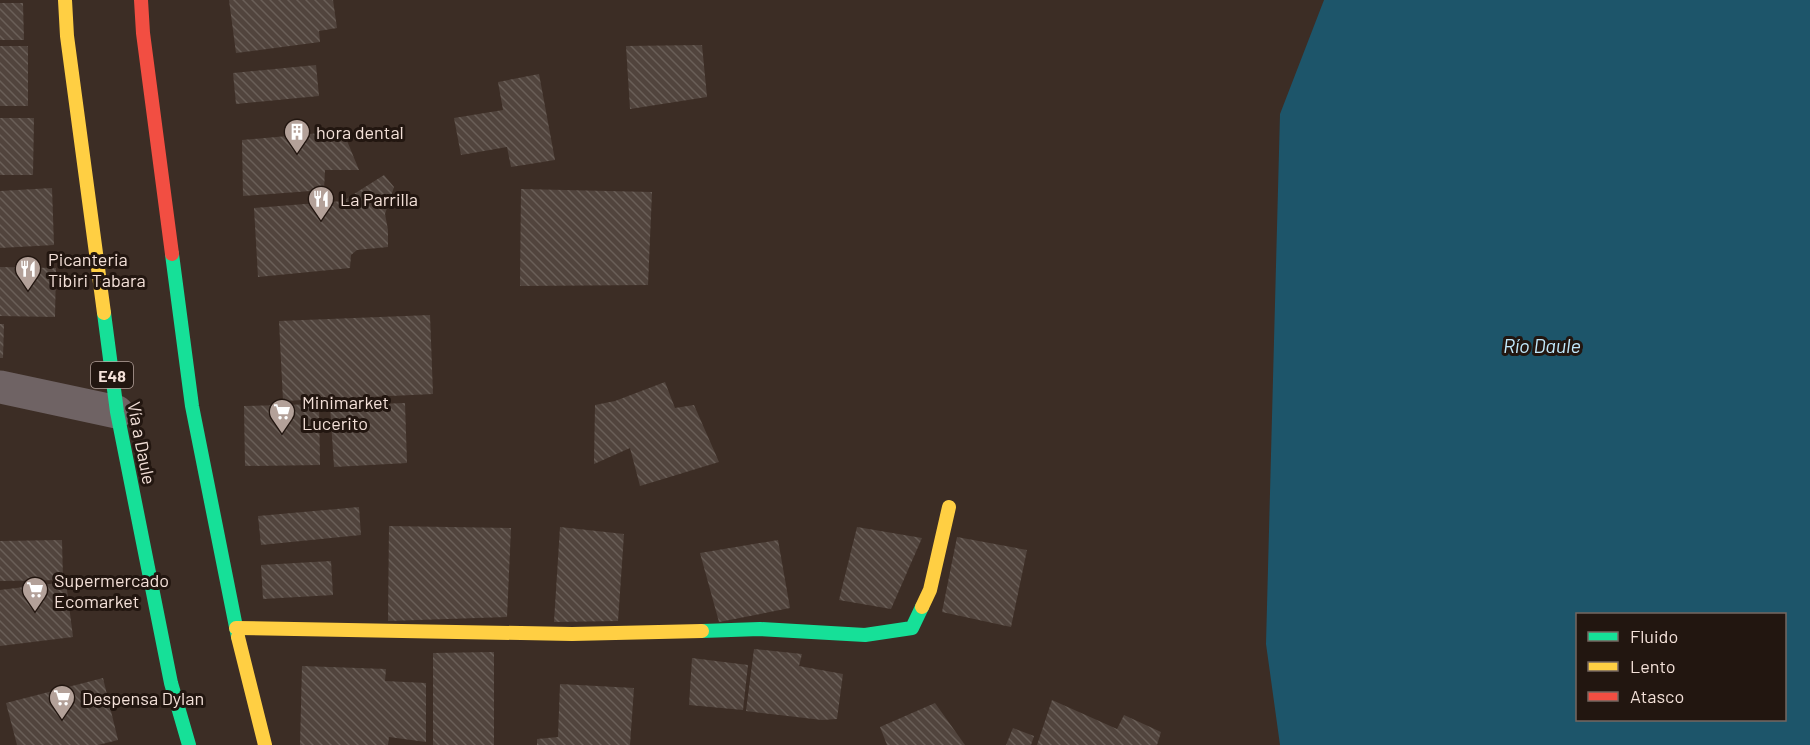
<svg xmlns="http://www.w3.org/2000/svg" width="1810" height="745" font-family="Barlow,sans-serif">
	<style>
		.water { fill: #1d556a; fill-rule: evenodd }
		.building { fill: url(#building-back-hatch) }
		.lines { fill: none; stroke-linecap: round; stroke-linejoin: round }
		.street { stroke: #6f6364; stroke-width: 33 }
		.fast { stroke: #16e098; stroke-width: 14 }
		.slow { stroke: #ffcf43; stroke-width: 14 }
		.jam { stroke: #f24e42; stroke-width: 14 }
		.labels { text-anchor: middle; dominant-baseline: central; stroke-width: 6; stroke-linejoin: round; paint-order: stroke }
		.shield { fill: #221610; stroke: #b4a39c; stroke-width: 1.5 }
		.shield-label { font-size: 16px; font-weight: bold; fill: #f3e0d8 }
		.poi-label { font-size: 18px; fill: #f3e0d8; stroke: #221610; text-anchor: start }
		.street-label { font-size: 18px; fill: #f3e0d8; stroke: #221610 }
		.water-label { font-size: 20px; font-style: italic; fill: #c1e9fc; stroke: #221610 }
	</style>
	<defs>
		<pattern id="building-back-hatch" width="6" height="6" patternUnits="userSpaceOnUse" patternTransform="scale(1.5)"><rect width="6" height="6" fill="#51443d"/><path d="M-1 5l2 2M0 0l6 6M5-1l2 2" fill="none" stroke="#6a5f58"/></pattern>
	</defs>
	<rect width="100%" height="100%" fill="#3c2d25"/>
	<path class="water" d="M1324,0H1810V745H1280L1266,644L1280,114ZM1578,614H1784V720H1578Z"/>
	<g class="building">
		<polygon points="229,0 333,0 337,28 319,31 320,42 236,53"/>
		<polygon points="0,3 23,3 24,40 0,40"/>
		<polygon points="702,45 707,97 630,109 626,46"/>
		<rect x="0" y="46" width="28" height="60"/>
		<polygon points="316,65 319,96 236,104 233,73"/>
		<polygon points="539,74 555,160 511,167 507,147 461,155 454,118 503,110 498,82"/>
		<polygon points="0,118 34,118 33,175 0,175"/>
		<polygon points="343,131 359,170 325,170 324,190 243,196 242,140"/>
		<polygon points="384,175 394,187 385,214 388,230 388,247 357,250 351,255 350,268 258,277 254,208 343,201"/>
		<polygon points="52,188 54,245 0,248 0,191"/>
		<polygon points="521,189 652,192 648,285 520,286"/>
		<polygon points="0,267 56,268 55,317 0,316"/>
		<polygon points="430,315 433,394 283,401 279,321"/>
		<polygon points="0,324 4,324 3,358 0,358"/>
		<polygon points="665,382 675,408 694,405 719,462 640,486 630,448 594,464 595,405 615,401"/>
		<polygon points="405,403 407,463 334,467 330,406"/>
		<polygon points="319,404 320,465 245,466 244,406"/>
		<polygon points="359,507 361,535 261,545 258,516"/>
		<polygon points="389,526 511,528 507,617 388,621"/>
		<polygon points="560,527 624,534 618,621 554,622"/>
		<polygon points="857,527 922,538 891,609 839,600"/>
		<polygon points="957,537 1027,550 1011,627 942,612"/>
		<polygon points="62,540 63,580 0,581 0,541"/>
		<polygon points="778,540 790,608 719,622 700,553"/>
		<polygon points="331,561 333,595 263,599 261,565"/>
		<polygon points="66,582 73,637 0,646 0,590"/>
		<polygon points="754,649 802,654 799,666 843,674 837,719 822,720 746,711"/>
		<polygon points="494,652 494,745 433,745 433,653"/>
		<polygon points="692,658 748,665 743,710 689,705"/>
		<polygon points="302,666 386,669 385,681 426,683 426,742 389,737 388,745 300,745"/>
		<polygon points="103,678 118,740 98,745 17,745 6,703"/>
		<polygon points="560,684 634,688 630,745 537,745 537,739 558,737"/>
		<polygon points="1052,700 1117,729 1124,715 1161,732 1157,745 1037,745"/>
		<polygon points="935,703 965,745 887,745 880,727"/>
		<polygon points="1013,728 1034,736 1031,745 1006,745"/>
	</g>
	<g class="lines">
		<polyline class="street" points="0,387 117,412"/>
		<g class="fast">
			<polyline points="172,254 192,406 238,637"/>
			<polyline points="104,313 117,412 171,683 189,745"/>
			<polyline points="702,631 760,629 865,635 912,628 922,607"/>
		</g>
		<g class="slow">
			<polyline points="65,0 67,36 104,313"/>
			<polyline points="922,607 930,590 949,507"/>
			<polyline points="236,628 572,634 702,631"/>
			<polyline points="238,637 265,745"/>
		</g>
		<polyline class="jam" points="141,0 143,33 172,254"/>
	</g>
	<defs>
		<symbol id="building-pin" viewBox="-11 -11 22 30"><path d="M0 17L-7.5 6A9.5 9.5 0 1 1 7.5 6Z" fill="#b3a199" stroke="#221610"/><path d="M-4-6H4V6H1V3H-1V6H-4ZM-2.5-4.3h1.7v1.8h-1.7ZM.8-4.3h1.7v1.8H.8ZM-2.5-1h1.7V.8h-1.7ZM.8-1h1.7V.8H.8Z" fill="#fff"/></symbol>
		<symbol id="restaurant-pin" viewBox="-11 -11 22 30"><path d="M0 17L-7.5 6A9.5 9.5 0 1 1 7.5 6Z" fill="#b3a199" stroke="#221610"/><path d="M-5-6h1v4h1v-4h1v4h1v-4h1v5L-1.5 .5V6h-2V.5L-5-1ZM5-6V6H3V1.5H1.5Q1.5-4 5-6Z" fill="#fff"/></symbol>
		<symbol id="supermarket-pin" viewBox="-11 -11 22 30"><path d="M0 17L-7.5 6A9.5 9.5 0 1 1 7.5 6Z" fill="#b3a199" stroke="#221610"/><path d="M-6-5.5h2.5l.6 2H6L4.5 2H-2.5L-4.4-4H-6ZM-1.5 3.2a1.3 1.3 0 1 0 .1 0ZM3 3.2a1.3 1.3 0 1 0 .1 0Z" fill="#fff"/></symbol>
	</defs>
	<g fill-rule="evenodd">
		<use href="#building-pin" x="282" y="117" width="30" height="40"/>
		<use href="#restaurant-pin" x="306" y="184" width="30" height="40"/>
		<use href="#restaurant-pin" x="13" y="254" width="30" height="40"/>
		<use href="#supermarket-pin" x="267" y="397" width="30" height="40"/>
		<use href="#supermarket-pin" x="20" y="575" width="30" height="40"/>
		<use href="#supermarket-pin" x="47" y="683" width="30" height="40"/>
	</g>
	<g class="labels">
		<rect class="shield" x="91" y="362" width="42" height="26" rx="4.5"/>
		<g class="shield-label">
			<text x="112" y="375">E48</text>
		</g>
		<g class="poi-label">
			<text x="316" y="132">hora dental</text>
			<text x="340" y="199">La Parrilla</text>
			<text x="48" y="259">Picanteria<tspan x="48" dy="21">Tibiri Tabara</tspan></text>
			<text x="302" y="402">Minimarket<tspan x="302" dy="21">Lucerito</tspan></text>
			<text x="54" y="580">Supermercado<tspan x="54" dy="21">Ecomarket</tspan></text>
			<text x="82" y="698">Despensa Dylan</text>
		</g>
		<g class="street-label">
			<text transform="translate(142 443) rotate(79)">Vía a Daule</text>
		</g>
		<g class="water-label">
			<text x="1542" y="345">Río Daule</text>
		</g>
	</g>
	<rect x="1576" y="613" width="210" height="108" fill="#221610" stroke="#766760" stroke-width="1.5"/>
	<rect x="1588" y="632" width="30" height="9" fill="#16e098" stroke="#766760" stroke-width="1.5"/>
	<text x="1630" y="643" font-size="18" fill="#f3e0d8">Fluido</text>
	<rect x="1588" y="662" width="30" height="9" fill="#ffcf43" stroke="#766760" stroke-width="1.5"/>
	<text x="1630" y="673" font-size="18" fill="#f3e0d8">Lento</text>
	<rect x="1588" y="692" width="30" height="9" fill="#f24e42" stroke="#766760" stroke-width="1.5"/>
	<text x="1630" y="703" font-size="18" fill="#f3e0d8">Atasco</text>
</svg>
